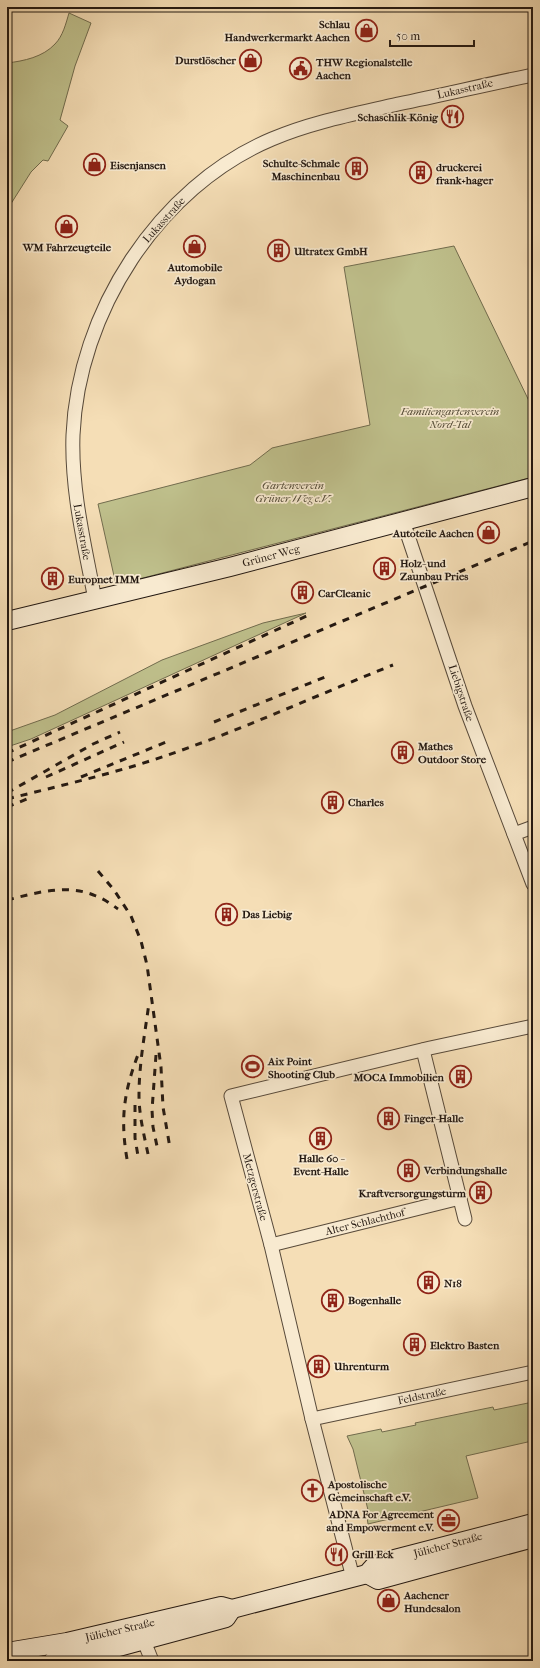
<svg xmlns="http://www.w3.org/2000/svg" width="540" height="1668" font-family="'IM FELL French Canon',serif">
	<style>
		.green { fill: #bfc08c; stroke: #716c4e }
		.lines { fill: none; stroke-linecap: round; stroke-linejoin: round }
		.street-casing { stroke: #584a3a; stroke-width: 15 }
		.secondary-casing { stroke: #231811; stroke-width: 20 }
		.street { stroke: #f8ead0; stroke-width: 13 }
		.secondary { stroke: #f8ead0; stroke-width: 18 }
		.rail { stroke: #231811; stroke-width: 3; stroke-dasharray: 7 7; stroke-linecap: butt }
		.labels { text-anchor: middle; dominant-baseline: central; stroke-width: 3.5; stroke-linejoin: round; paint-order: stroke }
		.poi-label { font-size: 11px; font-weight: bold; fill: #231811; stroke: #f8ead0; text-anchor: start }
		.street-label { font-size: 11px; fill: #231811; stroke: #f8ead0 }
		.park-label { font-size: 11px; font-style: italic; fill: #524a36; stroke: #f8ead0 }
	</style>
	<rect width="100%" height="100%" fill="#f5deb6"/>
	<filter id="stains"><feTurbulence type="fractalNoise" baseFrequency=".005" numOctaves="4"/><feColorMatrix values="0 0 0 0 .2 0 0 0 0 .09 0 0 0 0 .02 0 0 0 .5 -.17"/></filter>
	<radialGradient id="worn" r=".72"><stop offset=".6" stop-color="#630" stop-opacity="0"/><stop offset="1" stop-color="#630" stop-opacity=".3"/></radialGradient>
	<g class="green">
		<path d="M69,13L91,23L75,66L60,120L68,126L48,161L43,160L31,172L7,210V63C24,61 43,57 55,44C63,36 66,23 69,13Z"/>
		<polygon points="454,246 530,403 533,402 533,477 116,585 98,504 250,465 272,448 370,425 344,267"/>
		<polygon points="306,613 31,739 7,747 7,732 55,715 162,660 263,623"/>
		<polygon points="533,1402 533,1443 532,1441 466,1456 478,1498 368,1524 366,1511 368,1510 353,1449 347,1436 381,1429 382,1432 416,1425 415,1423 493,1407 494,1410"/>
	</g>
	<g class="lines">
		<defs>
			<g id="street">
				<polyline points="403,521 465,706 533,884"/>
				<path d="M95,600C85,546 71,491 73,435C78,313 158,187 272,139C312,122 355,114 398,104C443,95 488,84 533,75"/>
				<polyline points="514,834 533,827"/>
				<polyline points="423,1050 465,1219"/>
				<polyline points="271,1245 460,1198"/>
				<polyline points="312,1419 533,1372"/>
				<polyline points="353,1578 312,1419 271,1245 231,1096 430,1048 533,1026"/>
				<polyline points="144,1641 152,1661"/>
			</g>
			<g id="secondary">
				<polyline points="7,621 230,567 533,487"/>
				<polyline points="367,1574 378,1580 533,1538"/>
				<polyline points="7,1652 67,1642 221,1606 232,1609 367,1574 375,1565 383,1562 533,1523"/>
				<polyline points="53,1661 111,1649 226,1618 232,1609"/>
			</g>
		</defs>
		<use href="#street" class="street-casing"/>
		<use href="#secondary" class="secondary-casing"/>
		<use href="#street" class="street"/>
		<use href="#secondary" class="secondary"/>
		<g class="rail">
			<polyline points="214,722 330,675"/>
			<polyline points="7,753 311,614"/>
			<polyline points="7,762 533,541"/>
			<polyline points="46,777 124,742"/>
			<polyline points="81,777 166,742"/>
			<polyline points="7,793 93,744 120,732"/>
			<path d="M7,799C55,787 103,776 150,761C233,734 312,697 393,665"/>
			<polyline points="7,807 27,799"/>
			<polyline points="98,871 114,890 131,916 141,941 147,965 161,1067 163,1107 170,1148"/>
			<path d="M7,900C36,893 67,883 96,896C104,899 111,904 118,909"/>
			<polyline points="156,1055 152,1110 153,1127 158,1151"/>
			<polyline points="135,1105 135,1138 138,1156"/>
			<path d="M148,1154C144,1135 139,1115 139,1095C139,1064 145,1033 149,1003"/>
			<path d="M127,1159C120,1118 124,1091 139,1052"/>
		</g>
	</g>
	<defs>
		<symbol id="shop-ring" viewBox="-11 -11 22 22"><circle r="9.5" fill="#f8ead0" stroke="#8f2418" stroke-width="1.5"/><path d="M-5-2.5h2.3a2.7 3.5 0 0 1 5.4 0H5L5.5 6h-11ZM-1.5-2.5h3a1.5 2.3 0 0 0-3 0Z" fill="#8f2418"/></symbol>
		<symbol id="civic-ring" viewBox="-11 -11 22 22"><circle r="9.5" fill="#f8ead0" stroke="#8f2418" stroke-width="1.5"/><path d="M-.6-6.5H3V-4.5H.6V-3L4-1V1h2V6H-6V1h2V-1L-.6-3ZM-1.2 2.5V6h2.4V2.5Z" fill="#8f2418"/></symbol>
		<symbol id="restaurant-ring" viewBox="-11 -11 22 22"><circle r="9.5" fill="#f8ead0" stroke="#8f2418" stroke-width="1.5"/><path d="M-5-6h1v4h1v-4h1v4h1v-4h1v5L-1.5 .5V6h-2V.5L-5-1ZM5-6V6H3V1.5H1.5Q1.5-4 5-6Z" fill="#8f2418"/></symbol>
		<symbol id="building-ring" viewBox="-11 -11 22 22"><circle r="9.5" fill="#f8ead0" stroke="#8f2418" stroke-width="1.5"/><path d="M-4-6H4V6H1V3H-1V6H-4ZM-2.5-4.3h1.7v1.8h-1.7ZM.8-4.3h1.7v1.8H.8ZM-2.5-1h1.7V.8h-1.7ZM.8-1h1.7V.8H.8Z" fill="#8f2418"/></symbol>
		<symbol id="stadium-ring" viewBox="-11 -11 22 22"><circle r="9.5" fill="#f8ead0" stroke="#8f2418" stroke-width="1.5"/><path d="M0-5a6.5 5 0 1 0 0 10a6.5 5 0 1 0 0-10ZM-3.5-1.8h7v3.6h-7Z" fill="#8f2418"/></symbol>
		<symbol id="church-ring" viewBox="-11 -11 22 22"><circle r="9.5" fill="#f8ead0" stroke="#8f2418" stroke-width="1.5"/><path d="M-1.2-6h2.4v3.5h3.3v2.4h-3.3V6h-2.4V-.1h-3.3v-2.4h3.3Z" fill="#8f2418"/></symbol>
		<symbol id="office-ring" viewBox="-11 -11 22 22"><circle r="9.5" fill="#f8ead0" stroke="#8f2418" stroke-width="1.5"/><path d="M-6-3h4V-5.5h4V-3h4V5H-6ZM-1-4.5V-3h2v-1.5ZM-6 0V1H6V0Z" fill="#8f2418"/></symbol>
	</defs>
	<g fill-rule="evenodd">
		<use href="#shop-ring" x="354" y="18" width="25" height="25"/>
		<use href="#shop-ring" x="238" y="48" width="25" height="25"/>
		<use href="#civic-ring" x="288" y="56" width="25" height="25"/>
		<use href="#restaurant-ring" x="440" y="104" width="25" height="25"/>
		<use href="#shop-ring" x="82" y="152" width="25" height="25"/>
		<use href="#building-ring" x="344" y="156" width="25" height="25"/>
		<use href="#building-ring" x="408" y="160" width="25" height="25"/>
		<use href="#shop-ring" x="54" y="214" width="25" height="25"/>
		<use href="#shop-ring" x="182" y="234" width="25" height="25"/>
		<use href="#building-ring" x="266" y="238" width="25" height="25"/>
		<use href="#shop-ring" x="476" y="520" width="25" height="25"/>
		<use href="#building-ring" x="372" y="556" width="25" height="25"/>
		<use href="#building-ring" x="40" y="566" width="25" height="25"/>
		<use href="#building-ring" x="290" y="580" width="25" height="25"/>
		<use href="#building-ring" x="390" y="740" width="25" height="25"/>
		<use href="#building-ring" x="320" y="790" width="25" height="25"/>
		<use href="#building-ring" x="214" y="902" width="25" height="25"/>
		<use href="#stadium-ring" x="240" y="1054" width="25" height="25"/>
		<use href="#building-ring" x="448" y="1064" width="25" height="25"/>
		<use href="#building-ring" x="376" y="1106" width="25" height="25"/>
		<use href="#building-ring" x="308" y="1126" width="25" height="25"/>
		<use href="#building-ring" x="396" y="1158" width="25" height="25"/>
		<use href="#building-ring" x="468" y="1180" width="25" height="25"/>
		<use href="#building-ring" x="416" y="1270" width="25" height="25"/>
		<use href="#building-ring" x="320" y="1288" width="25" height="25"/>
		<use href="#building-ring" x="402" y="1332" width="25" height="25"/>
		<use href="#building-ring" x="306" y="1354" width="25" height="25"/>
		<use href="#church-ring" x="300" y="1478" width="25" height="25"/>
		<use href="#office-ring" x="436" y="1508" width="25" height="25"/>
		<use href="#restaurant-ring" x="324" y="1542" width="25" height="25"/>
		<use href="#shop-ring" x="376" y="1588" width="25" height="25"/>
	</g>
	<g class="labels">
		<g class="poi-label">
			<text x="350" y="24" text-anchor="end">Schlau<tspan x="350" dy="13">Handwerkermarkt Aachen</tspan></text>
			<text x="236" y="60" text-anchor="end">Durstlöscher</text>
			<text x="316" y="62">THW Regionalstelle<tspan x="316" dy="13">Aachen</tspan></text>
			<text x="438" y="117" text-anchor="end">Schaschlik-König</text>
			<text x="340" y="163" text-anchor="end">Schulte-Schmale<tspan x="340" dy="13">Maschinenbau</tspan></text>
			<text x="110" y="165">Eisenjansen</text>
			<text x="436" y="167">druckerei<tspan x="436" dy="13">frank+hager</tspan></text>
			<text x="67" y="247" text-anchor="middle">WM Fahrzeugteile</text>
			<text x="294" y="251">Ultratex GmbH</text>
			<text x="195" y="267" text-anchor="middle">Automobile<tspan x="195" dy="13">Aydogan</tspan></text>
			<text x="474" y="533" text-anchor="end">Autoteile Aachen</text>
			<text x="400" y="563">Holz- und<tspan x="400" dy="13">Zaunbau Pries</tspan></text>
			<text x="68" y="579">Europnet IMM</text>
			<text x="318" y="593">CarCleanic</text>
			<text x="418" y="746">Mathes<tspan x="418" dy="13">Outdoor Store</tspan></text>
			<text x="348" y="802">Charles</text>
			<text x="242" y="914">Das Liebig</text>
			<text x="268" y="1061">Aix Point<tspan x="268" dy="13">Shooting Club</tspan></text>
			<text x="444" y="1077" text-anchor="end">MOCA Immobilien</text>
			<text x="404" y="1118">Finger-Halle</text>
			<text x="321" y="1158" text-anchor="middle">Halle 60 -<tspan x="321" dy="13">Event-Halle</tspan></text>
			<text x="424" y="1170">Verbindungshalle</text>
			<text x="466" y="1193" text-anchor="end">Kraftversorgungsturm</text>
			<text x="444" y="1283">N18</text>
			<text x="348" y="1300">Bogenhalle</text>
			<text x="430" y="1345">Elektro Basten</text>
			<text x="334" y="1366">Uhrenturm</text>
			<text x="328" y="1484">Apostolische<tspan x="328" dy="13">Gemeinschaft e.V.</tspan></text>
			<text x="434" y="1514" text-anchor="end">ADNA For Agreement<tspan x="434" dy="13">and Empowerment e.V.</tspan></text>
			<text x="352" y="1554">Grill Eck</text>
			<text x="404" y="1595">Aachener<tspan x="404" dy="13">Hundesalon</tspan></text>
		</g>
		<g class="street-label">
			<text transform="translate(465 89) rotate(-13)">Lukasstraße</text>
			<text transform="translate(164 220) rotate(-48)">Lukasstraße</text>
			<text transform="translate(82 532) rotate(80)">Lukasstraße</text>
			<text transform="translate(271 556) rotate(-15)">Grüner Weg</text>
			<text transform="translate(461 693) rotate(72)">Liebigstraße</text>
			<text transform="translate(255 1187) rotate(75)">Metzgerstraße</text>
			<text transform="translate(365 1222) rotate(-14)">Alter Schlachthof</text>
			<text transform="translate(422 1396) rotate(-12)">Feldstraße</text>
			<text transform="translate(448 1545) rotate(-15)">Jülicher Straße</text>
			<text transform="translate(120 1630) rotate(-13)">Jülicher Straße</text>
		</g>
		<g class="park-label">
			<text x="450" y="411">Familiengartenverein<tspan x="450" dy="13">Nord-Tal</tspan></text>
			<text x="293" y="485">Gartenverein<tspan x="293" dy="13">Grüner Weg e.V.</tspan></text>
		</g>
	</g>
	<rect width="540" height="1668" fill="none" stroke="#f5deb6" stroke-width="24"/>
	<rect x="8" y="8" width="524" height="1652" fill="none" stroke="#231811" stroke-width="2"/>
	<rect x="12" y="12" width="516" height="1644" fill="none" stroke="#231811"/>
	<path d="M390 40v6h84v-6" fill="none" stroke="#231811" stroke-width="2"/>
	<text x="396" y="40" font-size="12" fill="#231811" stroke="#f8ead0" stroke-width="3" paint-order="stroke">50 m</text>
	<rect width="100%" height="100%" filter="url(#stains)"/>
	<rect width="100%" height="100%" fill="url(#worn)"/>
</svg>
